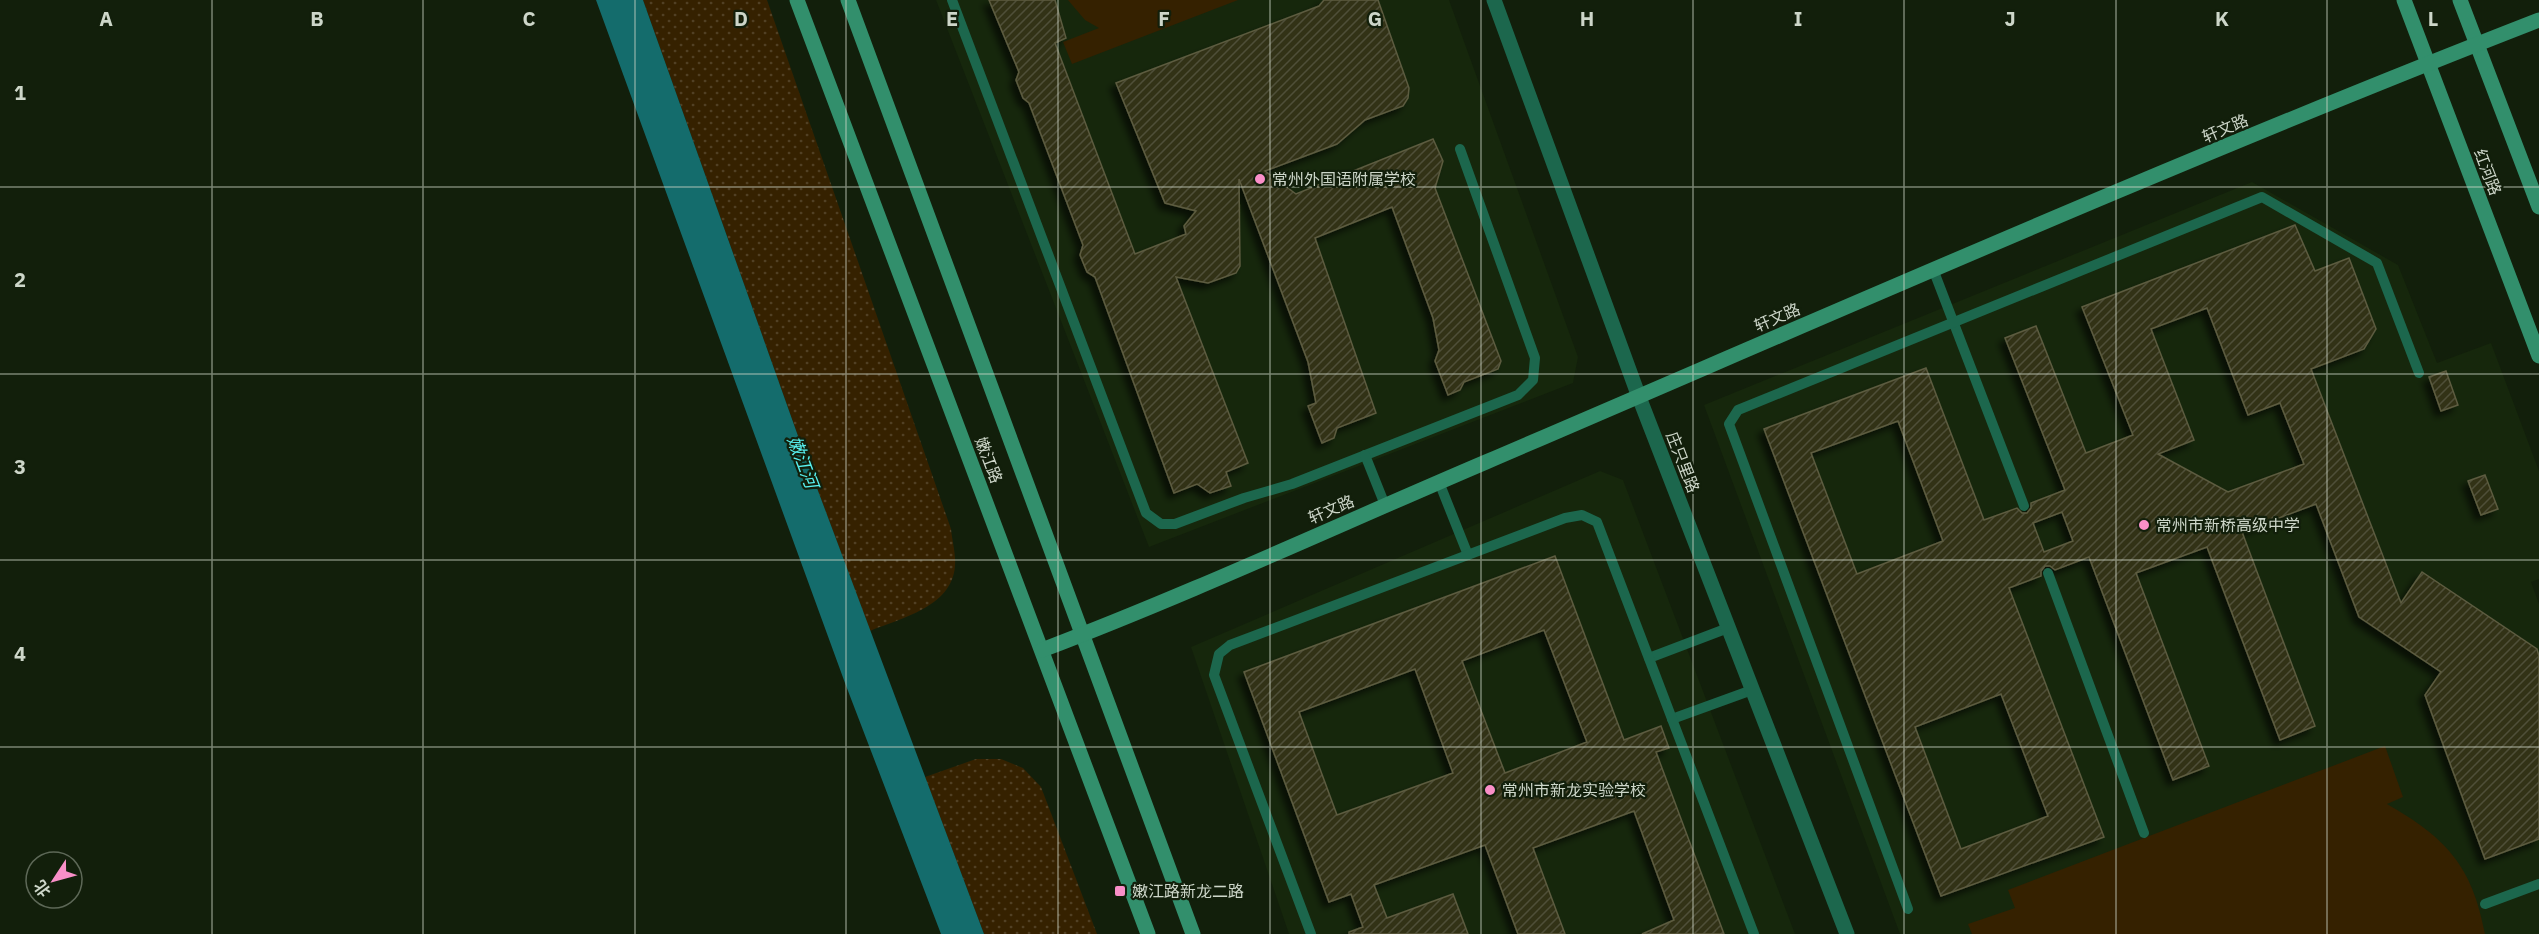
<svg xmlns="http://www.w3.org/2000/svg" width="2539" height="934" font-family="'IBM Plex Sans','Noto Sans SC',sans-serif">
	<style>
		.built { fill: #16270c }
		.grass { fill: url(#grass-dots) }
		.pitch { fill: #352100 }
		.water { fill: #146c6c }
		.building { fill: url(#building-hatch); stroke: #5d5c40; stroke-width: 1.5; fill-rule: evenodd; filter: url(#shadow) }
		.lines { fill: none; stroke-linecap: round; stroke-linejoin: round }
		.lane { stroke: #1c674d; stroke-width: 10 }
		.street { stroke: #1c674d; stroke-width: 15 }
		.secondary { stroke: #328f6c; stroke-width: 15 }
		.grid { fill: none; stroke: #cdd6c9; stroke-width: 1.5; stroke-opacity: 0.55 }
		.poi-dot { fill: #f98fc8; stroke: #121f0b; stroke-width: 2 }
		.labels { text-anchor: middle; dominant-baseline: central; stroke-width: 4.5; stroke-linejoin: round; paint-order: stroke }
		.street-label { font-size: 16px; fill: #cdd6c9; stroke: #121f0b }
		.poi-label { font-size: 16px; fill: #cdd6c9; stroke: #121f0b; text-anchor: start }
		.water-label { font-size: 18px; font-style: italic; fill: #58f0ef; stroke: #121f0b }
		.grid-label { font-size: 20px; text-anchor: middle; font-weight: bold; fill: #cdd6c9; stroke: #121f0b; stroke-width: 4.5; stroke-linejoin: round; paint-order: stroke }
	</style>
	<defs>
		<pattern id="grass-dots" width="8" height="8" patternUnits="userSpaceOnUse" patternTransform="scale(1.5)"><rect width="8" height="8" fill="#352100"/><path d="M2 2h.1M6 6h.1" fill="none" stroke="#514024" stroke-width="1.8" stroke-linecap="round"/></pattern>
		<pattern id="building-hatch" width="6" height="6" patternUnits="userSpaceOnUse" patternTransform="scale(1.5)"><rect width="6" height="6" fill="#333218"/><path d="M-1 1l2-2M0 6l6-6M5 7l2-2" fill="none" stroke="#4f4f38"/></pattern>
		<filter id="shadow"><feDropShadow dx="-5.5" dy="5.5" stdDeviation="3" flood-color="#0009"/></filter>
	</defs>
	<rect width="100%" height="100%" fill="#121f0b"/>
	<g class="built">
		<polygon points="936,0 1449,0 1578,357 1573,383 1149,547"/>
		<polygon points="2252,182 2398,265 2437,363 2491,343 2539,471 2539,579 2531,582 2539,604 2539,934 1900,934 1704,405"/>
		<polygon points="1600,471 1623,480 1795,934 1289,934 1191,647"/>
	</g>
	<g class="grass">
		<path d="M643,0H767L951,529C952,540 956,554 955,566C952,607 901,618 870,631L808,464Z"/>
		<polygon points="976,759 1001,759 1023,768 1041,787 1097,934 984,934 925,777"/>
	</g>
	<g class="pitch">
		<polygon points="1068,0 1238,0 1072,64 1063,42 1099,28 1085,20"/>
		<path d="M2385,746L2403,797L2387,804C2446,838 2472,865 2485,934H1972L1968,924L2015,908L2008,890Z"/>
	</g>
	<polygon class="water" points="596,0 643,0 808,464 984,934 941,934 845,683"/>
	<g class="building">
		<polygon points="989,0 1055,0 1066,38 1055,43 1135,254 1186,234 1184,226 1196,211 1165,203 1116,83 1319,6 1324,0 1378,0 1409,88 1408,98 1403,106 1365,120 1337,144 1265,171 1296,194 1433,139 1443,161 1435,188 1501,361 1498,369 1464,382 1460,390 1448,395 1435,361 1439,350 1433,318 1392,207 1315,238 1376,413 1337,428 1334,438 1322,443 1308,406 1316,403 1308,362 1239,179 1240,266 1236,273 1208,283 1176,277 1248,463 1226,472 1231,486 1210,493 1197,484 1174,493 1095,277 1087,272 1080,255 1083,245 1029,103 1023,98 1016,80 1019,72"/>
		<path d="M2295,225L2315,271L2349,258L2376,329L2364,349L2311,369L2401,603L2422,572L2537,649L2539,656V839L2485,859L2425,695L2441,672L2359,617L2316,504L2242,532L2315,726L2280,740L2207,547L2136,573L2209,766L2173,780L2089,557L2055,570L2050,566H2045L2041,571V576L2009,588L2104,837L1941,896L1764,429L1926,368L1984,520L2017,508L2022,513H2027L2031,508V503L2065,490L2005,338L2036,326L2086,453L2133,435L2082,307ZM2207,308L2248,415L2280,403L2304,464L2228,492L2158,454L2194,440L2151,329ZM1898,421L1943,541L1857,574L1811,453ZM2062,512L2073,541L2044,552L2033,523ZM2001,694L2048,816L1961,849L1915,727Z"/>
		<polygon points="2446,371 2458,405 2441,411 2429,377"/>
		<polygon points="2485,475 2498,509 2481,515 2468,481"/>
		<path d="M1555,556L1624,740L1661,726L1669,748L1656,752L1724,934H1642L1674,920L1634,811L1533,848L1565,934H1518L1485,845L1374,885L1387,918L1453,894L1468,934H1349V932L1363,927L1351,894L1329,902L1244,672ZM1544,630L1587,742L1505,773L1462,661ZM1415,669L1453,773L1337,815L1299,712Z"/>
	</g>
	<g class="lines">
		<g class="lane">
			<polyline points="952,0 1146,513 1161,524 1175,524 1244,498 1292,484 1518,395 1533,380 1535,358 1460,149"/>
			<polyline points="1933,269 2024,506"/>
			<polyline points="1365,455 1385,505"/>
			<polyline points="1439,482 1468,555"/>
			<polyline points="2048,573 2144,833"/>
			<polyline points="1649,658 1728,628"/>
			<polyline points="1672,719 1752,690"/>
			<polyline points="2485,904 2539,884"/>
			<polyline points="1908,909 1729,424 1738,410 2262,197 2377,263 2419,373"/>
			<polyline points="1311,934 1214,675 1219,654 1230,645 1565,518 1582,515 1597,522 1754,934"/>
		</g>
		<polyline class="street" points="1494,0 1639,397 1847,934"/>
		<g class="secondary">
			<polyline points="797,0 1148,934"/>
			<polyline points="848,0 1193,934"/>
			<polyline points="2404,0 2539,356"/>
			<polyline points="2460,0 2539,207"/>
			<path d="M1042,650C1192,593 1338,525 1486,462C1836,312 2184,158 2539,20"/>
		</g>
	</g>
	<path class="grid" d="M212,0V934M423,0V934M635,0V934M846,0V934M1058,0V934M1270,0V934M1481,0V934M1693,0V934M1904,0V934M2116,0V934M2327,0V934M0,187H2539M0,374H2539M0,560H2539M0,747H2539"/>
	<g class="poi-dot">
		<circle cx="1260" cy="179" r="6"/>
		<circle cx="2144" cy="525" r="6"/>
		<circle cx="1490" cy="790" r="6"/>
		<rect x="1114" y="885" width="12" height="12" rx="3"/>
	</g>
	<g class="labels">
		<g class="street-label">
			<text transform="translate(2225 128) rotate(-23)">轩文路</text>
			<text transform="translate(2488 172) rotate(69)">红河路</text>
			<text transform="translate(1777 317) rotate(-23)">轩文路</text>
			<text transform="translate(989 460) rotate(69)">嫩江路</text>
			<text transform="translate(1683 462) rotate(69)">庄只里路</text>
			<text transform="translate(1331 509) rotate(-23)">轩文路</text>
		</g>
		<g class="poi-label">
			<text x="1272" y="179">常州外国语附属学校</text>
			<text x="2156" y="525">常州市新桥高级中学</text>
			<text x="1502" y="790">常州市新龙实验学校</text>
			<text x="1132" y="891">嫩江路新龙二路</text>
		</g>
		<g class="water-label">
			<text transform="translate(803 462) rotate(69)">嫩江河</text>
		</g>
	</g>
	<g class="grid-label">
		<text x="106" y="26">A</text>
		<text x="317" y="26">B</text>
		<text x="529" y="26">C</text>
		<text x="741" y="26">D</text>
		<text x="952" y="26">E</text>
		<text x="1164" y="26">F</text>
		<text x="1375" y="26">G</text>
		<text x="1587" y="26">H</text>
		<text x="1798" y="26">I</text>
		<text x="2010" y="26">J</text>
		<text x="2222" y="26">K</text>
		<text x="2433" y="26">L</text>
		<text x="20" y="100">1</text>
		<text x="20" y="287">2</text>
		<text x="20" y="474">3</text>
		<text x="20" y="661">4</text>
	</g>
	<g transform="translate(54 880) rotate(234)"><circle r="28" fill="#121f0b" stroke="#5d6857" stroke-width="1.5"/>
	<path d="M0-4.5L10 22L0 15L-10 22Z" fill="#f98fc8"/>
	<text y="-9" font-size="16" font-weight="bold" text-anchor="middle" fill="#cdd6c9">北</text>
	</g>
</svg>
